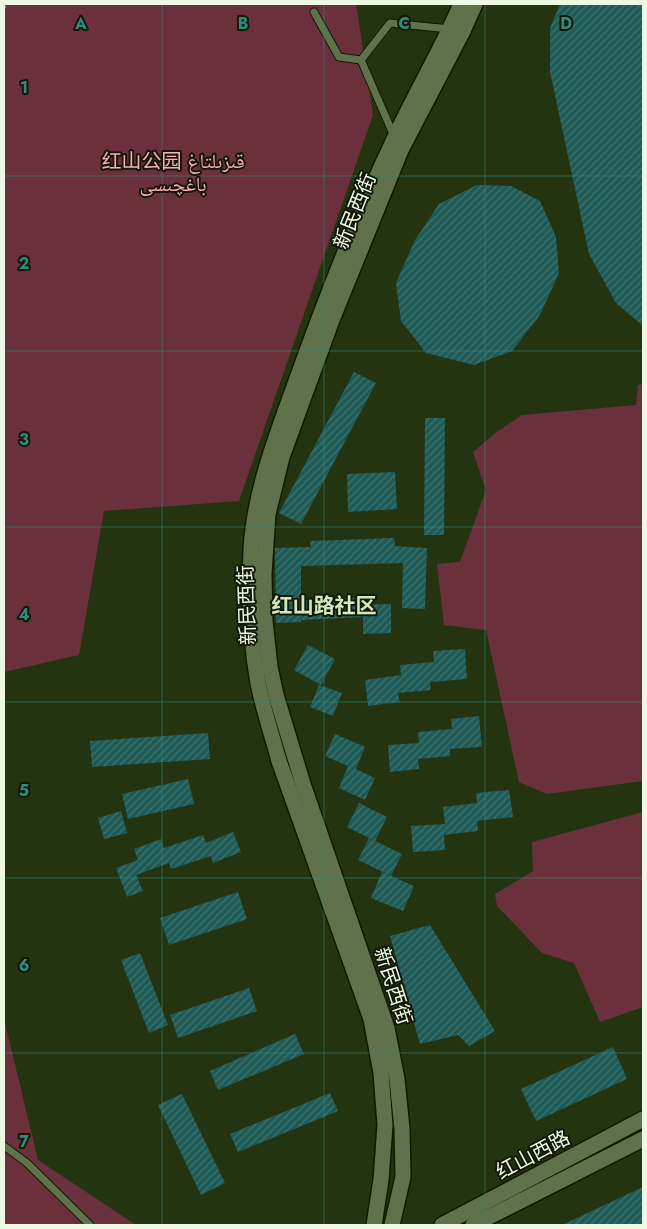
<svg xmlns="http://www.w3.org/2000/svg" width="647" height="1229" font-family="Jost,'Noto Naskh Arabic','Noto Sans SC',sans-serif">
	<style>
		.green { fill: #6a313c }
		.building { fill: url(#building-hatch) }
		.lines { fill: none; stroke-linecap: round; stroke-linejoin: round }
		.lane-casing { stroke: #0d1b00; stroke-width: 9 }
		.secondary-casing { stroke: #0d1b00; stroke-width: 18 }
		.path { stroke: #8d9b7e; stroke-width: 2.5; stroke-dasharray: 2.5 4; stroke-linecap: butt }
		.lane { stroke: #60724c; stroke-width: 7 }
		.secondary { stroke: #60724c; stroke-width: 15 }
		.grid { fill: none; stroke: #308a80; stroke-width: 1; stroke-opacity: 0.55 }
		.labels { text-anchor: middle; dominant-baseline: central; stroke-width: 4; stroke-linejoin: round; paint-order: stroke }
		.park-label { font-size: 20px; fill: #feabb8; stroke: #121909 }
		.street-label { font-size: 20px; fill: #eef9e3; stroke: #121909 }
		.neighbourhood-label { font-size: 21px; font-weight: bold; fill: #d2e7bc; stroke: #121909 }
		.grid-label { font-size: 16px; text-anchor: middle; font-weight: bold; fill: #308a80; stroke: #121909; stroke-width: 4; stroke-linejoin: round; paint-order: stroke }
	</style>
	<defs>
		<pattern id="building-hatch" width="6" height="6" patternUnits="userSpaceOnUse" patternTransform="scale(1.25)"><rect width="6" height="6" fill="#1e5a56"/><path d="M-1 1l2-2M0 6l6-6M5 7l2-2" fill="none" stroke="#3f726e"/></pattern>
	</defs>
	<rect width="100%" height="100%" fill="#243410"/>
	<g class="green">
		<polygon points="4,4 356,4 373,115 239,501 104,511 79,655 4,672"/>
		<polygon points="643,384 643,781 547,794 519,782 486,630 444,625 437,564 460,562 486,490 473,452 494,434 522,415 636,405 638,385"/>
		<polygon points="643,812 643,1007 600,1022 574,963 542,953 497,906 495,894 533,871 532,842"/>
		<polygon points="4,1019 38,1160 136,1225 4,1225"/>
	</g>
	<g class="building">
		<polygon points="560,4 643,4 643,326 616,303 589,254 550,72 550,28"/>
		<polygon points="477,185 511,186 540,201 556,237 559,273 540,315 512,351 474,365 426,353 401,321 396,283 415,240 439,204"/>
		<polygon points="354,372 376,383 301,524 279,513"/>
		<polygon points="425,418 445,418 444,535 424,535"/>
		<polygon points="395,472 397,509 348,512 347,474"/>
		<polygon points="394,538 395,546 427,548 425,609 402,608 403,563 301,566 301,600 354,598 354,605 391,604 391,633 363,634 363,617 301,620 301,622 276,623 275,548 311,547 310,541"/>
		<polygon points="308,645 335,659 321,685 294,670"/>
		<polygon points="465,649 467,679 430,682 431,690 398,693 400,702 385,704 384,701 383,704 368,706 365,680 401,675 400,665 434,662 433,651"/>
		<polygon points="319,685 342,693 333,716 310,707"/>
		<polygon points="479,716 482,747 450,749 450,756 418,759 419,769 390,772 388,745 419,743 418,732 452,729 451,719"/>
		<polygon points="208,733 210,759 92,767 90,741"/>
		<polygon points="335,734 365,747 356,769 375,778 365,800 339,788 348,766 325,756"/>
		<polygon points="188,779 194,804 128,819 122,794"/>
		<polygon points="509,790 513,817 477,821 478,831 444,835 445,850 413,852 411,826 445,824 443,807 477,803 476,793"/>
		<polygon points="359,803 387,817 375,841 347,827"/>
		<polygon points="121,811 127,833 104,839 98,818"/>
		<polygon points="233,832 241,852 213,863 211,856 171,869 169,863 136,875 143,891 127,897 116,868 138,860 134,849 161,839 164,848 203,835 206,843"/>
		<polygon points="369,838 402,854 391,876 358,860"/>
		<polygon points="382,872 414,886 403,911 371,898"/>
		<polygon points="238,892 247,919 169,945 160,918"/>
		<polygon points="430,925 495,1031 469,1046 458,1035 420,1044 390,936"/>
		<polygon points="140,953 168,1025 149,1033 121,960"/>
		<polygon points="249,988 257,1011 178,1038 170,1015"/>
		<polygon points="295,1034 304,1054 218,1090 210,1071"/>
		<polygon points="613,1047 627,1079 536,1121 521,1089"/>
		<polygon points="330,1093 338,1111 238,1152 230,1134"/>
		<polygon points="182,1094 225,1183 201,1195 158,1105"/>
		<polygon points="643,1187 643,1225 562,1225"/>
	</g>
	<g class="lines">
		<defs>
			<g id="lane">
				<polyline points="314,12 339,57 361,60"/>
				<polyline points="394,136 361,60 390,23 450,29"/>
				<polyline points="4,1146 27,1163 90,1225"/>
			</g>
			<g id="secondary">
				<path d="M374,1225L381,1180L385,1125L381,1073L371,1019L279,761C272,735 263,709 258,683C250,640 249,594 251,550C254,493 276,437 295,384C325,300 357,217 395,137C416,92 441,50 461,4"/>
				<polyline points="392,1225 403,1177 402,1129 397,1079 387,1028 303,784 276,695 270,667 265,621 264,574 268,514 282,457 332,320 401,150 463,31 475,4"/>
				<polyline points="442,1225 643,1119"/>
				<polyline points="473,1225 643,1139"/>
			</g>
		</defs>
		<use href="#lane" class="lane-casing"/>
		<use href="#secondary" class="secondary-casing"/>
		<polyline class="path" points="4,8 7,4"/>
		<use href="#lane" class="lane"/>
		<use href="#secondary" class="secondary"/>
	</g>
	<path class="grid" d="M162,4V1225M324,4V1225M485,4V1225M4,176H643M4,351H643M4,527H643M4,702H643M4,878H643M4,1053H643"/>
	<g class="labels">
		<g class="park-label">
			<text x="173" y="161">红山公园 قىزىلتاغ<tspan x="173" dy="23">باغچىسى</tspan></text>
		</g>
		<g class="street-label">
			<text transform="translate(355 211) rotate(-68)">新民西街</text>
			<text transform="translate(247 605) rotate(-92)">新民西街</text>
			<text transform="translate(393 986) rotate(72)">新民西街</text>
			<text transform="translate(533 1155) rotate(-28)">红山西路</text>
		</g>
		<g class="neighbourhood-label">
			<text x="324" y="606">红山路社区</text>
		</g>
	</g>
	<g class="grid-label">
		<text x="81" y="29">A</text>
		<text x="243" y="29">B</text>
		<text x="404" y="29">C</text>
		<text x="566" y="29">D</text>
		<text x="24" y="93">1</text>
		<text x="24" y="269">2</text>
		<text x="24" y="445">3</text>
		<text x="24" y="620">4</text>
		<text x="24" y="796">5</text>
		<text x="24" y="971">6</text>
		<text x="24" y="1147">7</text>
	</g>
	<rect width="647" height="1229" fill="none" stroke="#eef9e3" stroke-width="10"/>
</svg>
